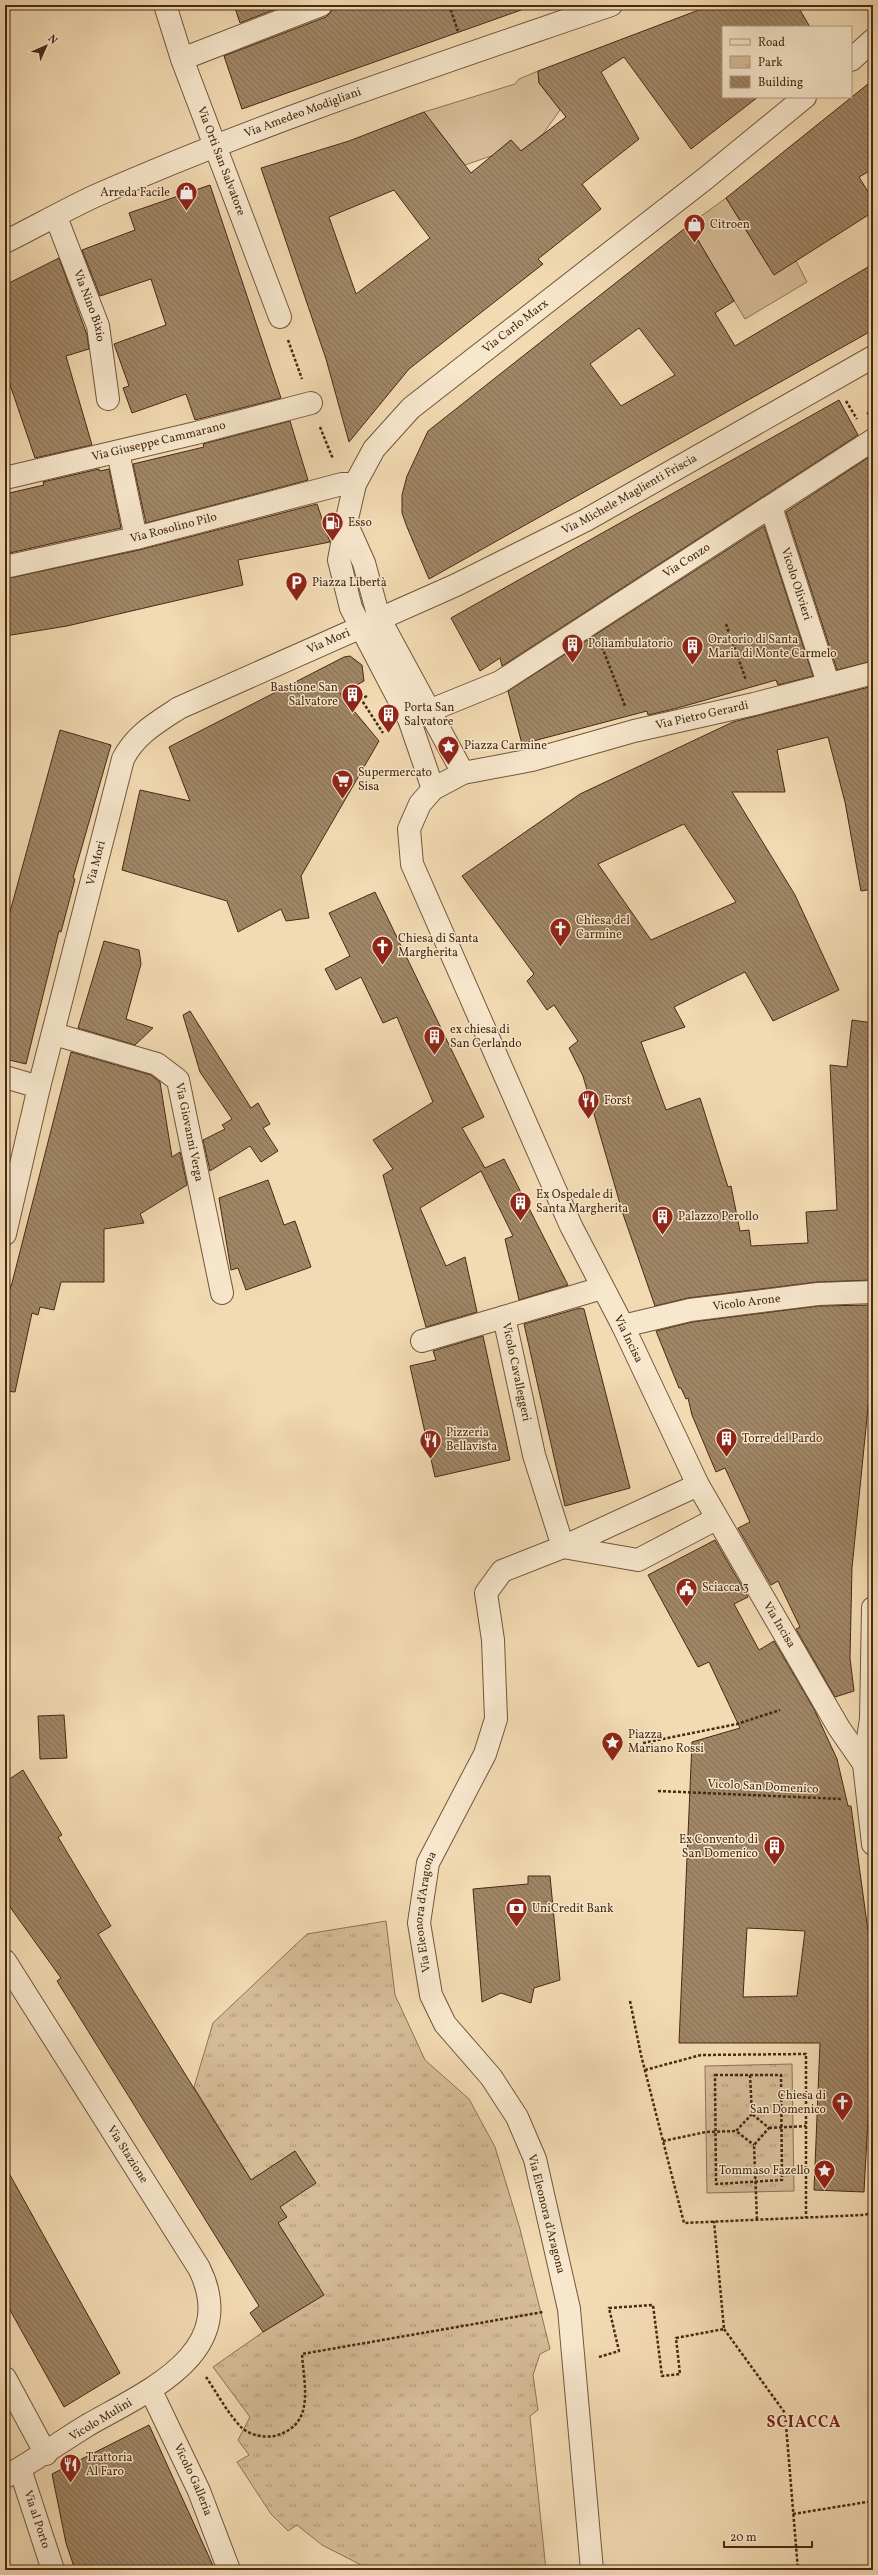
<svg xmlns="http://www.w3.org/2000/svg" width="878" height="2575" font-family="Vollkorn,serif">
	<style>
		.grass { fill: #d5bc97; stroke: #8e7355 }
		.park { fill: url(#park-tufts); stroke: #8e7355 }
		.building { fill: url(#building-back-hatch); stroke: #482a13; fill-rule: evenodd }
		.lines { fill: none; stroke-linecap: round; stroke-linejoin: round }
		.minor-casing { stroke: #72563b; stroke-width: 24 }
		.path { stroke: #482a13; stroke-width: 2.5; stroke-dasharray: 3 2; stroke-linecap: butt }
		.minor { stroke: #f7e7cd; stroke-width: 22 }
		.labels { text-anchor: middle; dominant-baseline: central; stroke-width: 3; stroke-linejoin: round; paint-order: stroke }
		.street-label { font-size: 12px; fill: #482a13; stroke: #f7e7cd }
		.poi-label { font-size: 12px; fill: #482a13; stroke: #f7e7cd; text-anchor: start }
		.district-label { font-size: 16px; font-weight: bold; letter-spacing: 1px; fill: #7a1f14; stroke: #f7e7cd }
	</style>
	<defs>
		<pattern id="park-tufts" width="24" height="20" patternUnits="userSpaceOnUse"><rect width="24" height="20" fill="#d5bc97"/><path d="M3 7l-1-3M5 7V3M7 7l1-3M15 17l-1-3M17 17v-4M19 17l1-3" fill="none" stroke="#af997a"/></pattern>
		<pattern id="building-back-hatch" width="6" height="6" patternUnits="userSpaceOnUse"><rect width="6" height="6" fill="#a08666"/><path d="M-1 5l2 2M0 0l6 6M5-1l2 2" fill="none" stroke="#846e53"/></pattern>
	</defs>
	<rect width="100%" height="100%" fill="#f2dab2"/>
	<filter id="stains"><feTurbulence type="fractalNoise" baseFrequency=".005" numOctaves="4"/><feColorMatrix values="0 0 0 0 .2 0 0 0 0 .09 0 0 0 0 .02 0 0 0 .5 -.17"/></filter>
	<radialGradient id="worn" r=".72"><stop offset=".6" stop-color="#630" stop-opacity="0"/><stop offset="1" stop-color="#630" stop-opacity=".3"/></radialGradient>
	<g class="grass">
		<polygon points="538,71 539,83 560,110 543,134 521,151 511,140 494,155 465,165 424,112 515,84 519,79"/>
		<polygon points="726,198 767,264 793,255 807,282 745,319 689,225"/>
	</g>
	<g class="park">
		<polygon points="386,1921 395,1995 425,2060 469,2099 495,2147 520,2229 550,2349 540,2354 533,2375 538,2410 530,2416 546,2570 371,2570 322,2545 297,2525 288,2531 271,2514 237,2462 249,2455 238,2440 250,2417 213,2367 263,2332 323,2295 278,2223 280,2207 295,2152 251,2180 194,2087 213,2023 307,1934"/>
		<polygon points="792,2064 794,2191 707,2193 705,2066"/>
	</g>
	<g class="building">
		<polygon points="234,5 286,5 240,23"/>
		<polygon points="333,5 523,5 524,9 242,109 224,56 326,17 331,12"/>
		<path d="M712,5H797L810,27H723V97H758L691,149L624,57L601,72L639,139L582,184L601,209L538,259L543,264L409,369L349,442L326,359L261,168L349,141L424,112L471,173L511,140L521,151L566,117L539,83L538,71ZM394,190L430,238L356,294L329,217Z"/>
		<polygon points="873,80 873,169 859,177 873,200 873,212 774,275 726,198"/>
		<polygon points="210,185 281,398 195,420 186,394 132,413 123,388 129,386 114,344 166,325 151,279 100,296 82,250 135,230 129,213"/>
		<path d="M689,225L734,301L715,313L735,346L873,264V330L429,579L407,527L402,513V495L407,476L428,431ZM639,328L675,375L621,406L590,364Z"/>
		<polygon points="59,258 87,335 89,349 66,356 92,445 35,458 5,370 5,285"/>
		<polygon points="839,400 858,435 502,666 500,658 480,671 451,618"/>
		<polygon points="290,421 308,480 146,523 133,464 204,447 203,444"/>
		<polygon points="869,457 873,472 873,661 837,670 786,512"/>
		<polygon points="99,469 100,471 109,469 121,528 5,554 5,494 44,485 43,482"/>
		<polygon points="317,504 330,542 238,560 243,585 67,626 5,636 5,579 139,550"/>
		<polygon points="764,526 813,676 778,685 776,680 674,709 648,715 647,711 522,744 508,691"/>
		<polygon points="350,656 362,665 364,681 340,694 379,741 301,876 309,918 286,921 281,909 238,932 227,901 122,870 140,790 190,801 169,747 344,657"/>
		<path d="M873,686V889L861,891L845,802L828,737L777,750L785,792H732L795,895L839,990L773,1021L745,972L674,1007L685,1027L641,1042L666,1110L700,1098L728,1187L731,1186L740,1231L749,1230L751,1246L808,1243L806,1212L837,1210L830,1065L847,1067L852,1020L873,1023V1280L817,1282L688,1298L655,1306L623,1214L583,1076L569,1048L578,1041L554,1005L547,1010L527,981L534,974L462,876L580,794L733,722ZM684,824L736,902L651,940L598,864Z"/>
		<polygon points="60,730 111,745 73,878 75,879 61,932 59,931 26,1064 5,1059 5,930"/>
		<polygon points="375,892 484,1117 462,1128 485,1168 504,1159 568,1285 519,1300 505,1239 513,1236 481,1171 420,1208 446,1266 465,1257 477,1312 426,1327 383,1175 393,1169 373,1140 433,1102 397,1017 383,1023 361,977 336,990 325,969 350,956 329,913"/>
		<polygon points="104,941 139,950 141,964 126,1019 153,1028 135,1045 78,1028"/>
		<polygon points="190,1011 251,1108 258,1103 270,1124 263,1128 278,1151 261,1162 250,1146 210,1171 203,1140 225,1129 222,1125 232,1119 200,1072 183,1015"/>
		<polygon points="71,1052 151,1075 160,1082 172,1157 180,1152 187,1185 140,1214 144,1223 104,1229 104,1282 61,1282 54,1310 40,1307 38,1315 32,1313 15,1392 5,1391 5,1303 12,1283"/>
		<polygon points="268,1180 284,1225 295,1221 311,1267 246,1290 238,1268 231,1270 219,1198"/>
		<polygon points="873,1305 873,1357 852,1568 850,1658 854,1691 835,1697 796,1629 800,1627 778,1581 771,1585 738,1528 750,1522 725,1468 716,1472 692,1415 688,1398 686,1399 681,1388 679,1388 656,1331 692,1322 819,1306"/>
		<polygon points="580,1308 584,1309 630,1488 565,1506 524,1324"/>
		<polygon points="483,1336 510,1460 435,1477 410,1366 436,1360 433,1351"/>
		<path d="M715,1540L748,1597L734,1604L759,1650L774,1641L814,1709L837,1759L848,1806H851L873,1968V2026L864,2192L814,2190L820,2043H679L692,1742L740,1728L709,1662L698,1667L648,1575ZM747,1928L805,1931L797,1996L743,1997Z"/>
		<polygon points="64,1715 67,1758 40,1759 38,1716"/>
		<polygon points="23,1770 62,1835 58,1837 111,1926 98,1934 251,2180 295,2151 316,2183 280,2207 287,2217 278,2223 324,2295 263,2332 250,2313 259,2306 57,1981 61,1978 5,1900 5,1782"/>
		<polygon points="528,1876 550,1876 560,1980 534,1988 531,2003 501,1993 482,2002 473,1889 528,1884"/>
		<polygon points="5,2166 120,2373 64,2407 5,2301"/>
		<polygon points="149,2425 215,2570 75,2570 66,2543 52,2474"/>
	</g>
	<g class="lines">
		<defs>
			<g id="minor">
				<path id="s1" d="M165,5L182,59L280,317"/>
				<polyline points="182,59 321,5"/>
				<polyline points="851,60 873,40"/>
				<path id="s2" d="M56,217L98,326L108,399"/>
				<path id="s3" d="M5,242C35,227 65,210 95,196C263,122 437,65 611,5"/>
				<polyline points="118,452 136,538"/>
				<path id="s4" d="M5,478L196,433L311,403"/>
				<path id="s5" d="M771,507L828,683"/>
				<polyline points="346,523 339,560 351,608 409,719 433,789"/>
				<path id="s6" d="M5,567L136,538L342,484H355"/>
				<path id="s7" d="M409,719L500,682L873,440"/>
				<path id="s8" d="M463,773L379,618L364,563L346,523L355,484L374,449L411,408L706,178L805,97"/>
				<path id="s9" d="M54,1034L157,1064L178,1080L222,1293"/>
				<polyline points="5,1077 39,1087"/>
				<path id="s10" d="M5,1234L39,1087L123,759C135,735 156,723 179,708L456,585L586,520L873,357"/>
				<path id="s11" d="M623,1326L690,1310L818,1294L873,1292"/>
				<polyline points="422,1341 504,1317"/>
				<polyline points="563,1547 534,1455 504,1317 602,1288"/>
				<polyline points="563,1547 638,1560 716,1519"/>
				<polyline points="873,1608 871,1719 864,1764 873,1844"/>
				<path id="s12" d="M864,1764L839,1728L698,1485L623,1326L571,1226L412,864L409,829L420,804L433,789L463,773L532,760L634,731L754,704L873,673"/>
				<path id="s13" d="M5,1961L199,2268C241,2353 147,2391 88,2425C60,2442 34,2461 5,2477"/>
				<polyline points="5,2378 46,2454"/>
				<path id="s14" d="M151,2391L199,2491L229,2570"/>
				<path id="s15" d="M20,2469L53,2570"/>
				<path id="s16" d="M592,2570L569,2309L535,2159L517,2117L491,2077L445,2024L431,1995L419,1923L428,1863L485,1754L496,1719L493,1640L486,1593L502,1571L563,1547L698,1485"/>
			</g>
		</defs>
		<use href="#minor" class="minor-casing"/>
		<g class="path">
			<polyline points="449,5 458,31"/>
			<polyline points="288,340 302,379"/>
			<polyline points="846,401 857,419"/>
			<polyline points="867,414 873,410"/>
			<polyline points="320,427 333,459"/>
			<polyline points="726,624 746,680"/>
			<polyline points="602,647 625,706"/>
			<polyline points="367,696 361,699 383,733"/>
			<polyline points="643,1743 737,1724 780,1710"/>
			<polyline points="658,1791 842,1799"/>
			<polyline points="630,2001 641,2055 684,2223 863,2215 873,2213"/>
			<polyline points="645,2070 701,2055 806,2054 806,2218"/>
			<polygon points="715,2075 781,2075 782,2180 716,2184"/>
			<polyline points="750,2075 752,2114 769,2128 754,2145 757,2220"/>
			<polyline points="752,2114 736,2131 754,2145"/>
			<polyline points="769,2128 806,2126"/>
			<polyline points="663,2141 706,2132 736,2131"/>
			<polyline points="724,2329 785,2413 798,2570"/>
			<polyline points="599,2357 619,2351 609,2308 653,2305 662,2376 680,2374 676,2338 724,2329 714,2221"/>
			<path d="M206,2377C217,2393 228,2414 242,2428C250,2435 264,2438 274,2436C316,2426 304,2386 302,2354L543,2312"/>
			<polyline points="793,2514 873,2501"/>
		</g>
		<use href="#minor" class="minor"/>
	</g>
	<defs>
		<symbol id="shop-pin" viewBox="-11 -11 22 30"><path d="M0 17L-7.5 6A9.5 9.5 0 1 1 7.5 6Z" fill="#8f2418" stroke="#f7e7cd"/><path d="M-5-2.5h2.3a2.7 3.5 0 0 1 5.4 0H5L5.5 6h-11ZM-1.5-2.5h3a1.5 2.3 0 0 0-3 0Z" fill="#fff"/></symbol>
		<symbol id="fuel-pin" viewBox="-11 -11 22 30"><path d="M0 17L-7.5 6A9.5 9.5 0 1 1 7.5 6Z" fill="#8f2418" stroke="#f7e7cd"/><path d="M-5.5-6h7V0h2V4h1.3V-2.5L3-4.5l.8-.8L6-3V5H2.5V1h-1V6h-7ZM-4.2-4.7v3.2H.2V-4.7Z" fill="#fff"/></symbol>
		<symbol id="parking-pin" viewBox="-11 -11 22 30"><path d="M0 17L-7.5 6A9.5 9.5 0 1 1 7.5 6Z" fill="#8f2418" stroke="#f7e7cd"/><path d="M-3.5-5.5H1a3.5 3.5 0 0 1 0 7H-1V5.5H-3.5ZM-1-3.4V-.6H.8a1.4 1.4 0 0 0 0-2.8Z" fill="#fff"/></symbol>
		<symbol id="building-pin" viewBox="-11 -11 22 30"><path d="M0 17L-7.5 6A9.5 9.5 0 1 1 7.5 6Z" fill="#8f2418" stroke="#f7e7cd"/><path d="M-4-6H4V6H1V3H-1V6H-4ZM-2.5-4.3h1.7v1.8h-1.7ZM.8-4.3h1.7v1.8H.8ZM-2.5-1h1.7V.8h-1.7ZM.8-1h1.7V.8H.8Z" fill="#fff"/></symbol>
		<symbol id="sight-pin" viewBox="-11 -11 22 30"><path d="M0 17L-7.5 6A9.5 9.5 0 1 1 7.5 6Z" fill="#8f2418" stroke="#f7e7cd"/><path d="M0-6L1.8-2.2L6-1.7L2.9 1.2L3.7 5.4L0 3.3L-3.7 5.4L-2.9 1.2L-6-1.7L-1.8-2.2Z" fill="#fff"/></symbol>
		<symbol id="supermarket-pin" viewBox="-11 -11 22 30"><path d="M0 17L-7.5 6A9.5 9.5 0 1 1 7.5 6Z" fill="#8f2418" stroke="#f7e7cd"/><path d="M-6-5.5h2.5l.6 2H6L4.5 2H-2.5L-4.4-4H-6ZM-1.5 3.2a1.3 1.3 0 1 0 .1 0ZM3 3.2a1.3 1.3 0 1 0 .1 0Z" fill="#fff"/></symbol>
		<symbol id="church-pin" viewBox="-11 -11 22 30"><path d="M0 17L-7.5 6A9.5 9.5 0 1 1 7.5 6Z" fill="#8f2418" stroke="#f7e7cd"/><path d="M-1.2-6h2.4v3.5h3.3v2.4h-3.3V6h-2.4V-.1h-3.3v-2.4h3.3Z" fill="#fff"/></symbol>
		<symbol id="restaurant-pin" viewBox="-11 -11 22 30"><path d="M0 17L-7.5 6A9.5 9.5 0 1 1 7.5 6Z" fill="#8f2418" stroke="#f7e7cd"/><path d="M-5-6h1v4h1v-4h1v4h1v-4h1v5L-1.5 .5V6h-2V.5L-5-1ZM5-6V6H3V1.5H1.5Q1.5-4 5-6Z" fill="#fff"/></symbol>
		<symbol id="civic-pin" viewBox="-11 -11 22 30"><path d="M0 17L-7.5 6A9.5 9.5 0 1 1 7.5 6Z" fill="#8f2418" stroke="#f7e7cd"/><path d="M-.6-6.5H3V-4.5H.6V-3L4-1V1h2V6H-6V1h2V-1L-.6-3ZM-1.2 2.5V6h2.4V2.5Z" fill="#fff"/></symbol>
		<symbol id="bank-pin" viewBox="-11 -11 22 30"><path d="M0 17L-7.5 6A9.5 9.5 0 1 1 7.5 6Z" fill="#8f2418" stroke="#f7e7cd"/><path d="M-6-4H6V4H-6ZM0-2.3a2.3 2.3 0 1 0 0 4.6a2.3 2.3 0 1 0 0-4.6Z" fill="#fff"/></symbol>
	</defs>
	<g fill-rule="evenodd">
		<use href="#shop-pin" x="174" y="180" width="25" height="34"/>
		<use href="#shop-pin" x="682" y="212" width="25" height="34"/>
		<use href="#fuel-pin" x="320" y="510" width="25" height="34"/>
		<use href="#parking-pin" x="284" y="570" width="25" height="34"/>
		<use href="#building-pin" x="560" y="632" width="25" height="34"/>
		<use href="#building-pin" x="680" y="634" width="25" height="34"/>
		<use href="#building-pin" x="340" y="682" width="25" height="34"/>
		<use href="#building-pin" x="376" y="702" width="25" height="34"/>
		<use href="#sight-pin" x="436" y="734" width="25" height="34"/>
		<use href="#supermarket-pin" x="330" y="768" width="25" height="34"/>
		<use href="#church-pin" x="548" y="916" width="25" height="34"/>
		<use href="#church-pin" x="370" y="934" width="25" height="34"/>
		<use href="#building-pin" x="422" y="1024" width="25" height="34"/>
		<use href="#restaurant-pin" x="576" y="1088" width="25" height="34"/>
		<use href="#building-pin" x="508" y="1190" width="25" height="34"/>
		<use href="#building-pin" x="650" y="1204" width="25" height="34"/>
		<use href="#building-pin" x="714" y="1426" width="25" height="34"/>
		<use href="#restaurant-pin" x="418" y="1428" width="25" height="34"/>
		<use href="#civic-pin" x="674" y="1576" width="25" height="34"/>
		<use href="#sight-pin" x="600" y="1730" width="25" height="34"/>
		<use href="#building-pin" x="762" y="1834" width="25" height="34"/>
		<use href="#bank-pin" x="504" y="1896" width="25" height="34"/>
		<use href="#church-pin" x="830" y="2090" width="25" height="34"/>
		<use href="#sight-pin" x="812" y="2158" width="25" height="34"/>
		<use href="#restaurant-pin" x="58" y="2452" width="25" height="34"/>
	</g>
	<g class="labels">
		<g class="street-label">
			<text stroke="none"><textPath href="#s3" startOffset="325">Via Amedeo Modigliani</textPath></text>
			<text stroke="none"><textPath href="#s1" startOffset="166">Via Orti San Salvatore</textPath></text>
			<text stroke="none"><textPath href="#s2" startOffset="95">Via Nino Bixio</textPath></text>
			<text stroke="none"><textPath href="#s8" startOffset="545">Via Carlo Marx</textPath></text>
			<text stroke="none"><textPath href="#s4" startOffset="158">Via Giuseppe Cammarano</textPath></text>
			<text stroke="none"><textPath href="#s10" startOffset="1065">Via Michele Maglienti Friscia</textPath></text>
			<text stroke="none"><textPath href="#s6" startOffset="173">Via Rosolino Pilo</textPath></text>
			<text stroke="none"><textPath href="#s7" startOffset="321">Via Conzo</textPath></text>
			<text stroke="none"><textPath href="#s5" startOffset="81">Vicolo Olivieri</textPath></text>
			<text stroke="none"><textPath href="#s10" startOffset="730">Via Mori</textPath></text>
			<text stroke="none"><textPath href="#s12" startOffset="1371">Via Pietro Gerardi</textPath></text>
			<text stroke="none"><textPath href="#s10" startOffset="382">Via Mori</textPath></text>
			<text stroke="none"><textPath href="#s9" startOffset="187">Via Giovanni Verga</textPath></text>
			<text stroke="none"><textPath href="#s11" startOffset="126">Vicolo Arone</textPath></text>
			<text transform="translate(628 1339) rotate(64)">Via Incisa</text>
			<text transform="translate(516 1372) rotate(78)">Vicolo Cavalleggeri</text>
			<text transform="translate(779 1625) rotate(59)">Via Incisa</text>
			<text transform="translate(763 1787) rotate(3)">Vicolo San Domenico</text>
			<text stroke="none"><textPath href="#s16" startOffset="696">Via Eleonora d'Aragona</textPath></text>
			<text stroke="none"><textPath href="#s13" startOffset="229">Via Stazione</textPath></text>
			<text transform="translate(546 2214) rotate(76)">Via Eleonora d'Aragona</text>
			<text transform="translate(101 2420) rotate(-31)">Vicolo Mulini</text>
			<text stroke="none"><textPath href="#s14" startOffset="98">Vicolo Galleria</textPath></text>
			<text stroke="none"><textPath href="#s15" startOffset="53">Via al Porto</textPath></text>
		</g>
		<g class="poi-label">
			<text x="170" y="193" text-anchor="end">Arreda Facile</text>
			<text x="710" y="225">Citroen</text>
			<text x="348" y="523">Esso</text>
			<text x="312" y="583">Piazza Libertà</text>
			<text x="708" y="640">Oratorio di Santa<tspan x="708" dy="14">Maria di Monte Carmelo</tspan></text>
			<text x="588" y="644">Poliambulatorio</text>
			<text x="338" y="688" text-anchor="end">Bastione San<tspan x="338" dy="14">Salvatore</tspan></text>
			<text x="404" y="708">Porta San<tspan x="404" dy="14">Salvatore</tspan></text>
			<text x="464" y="746">Piazza Carmine</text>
			<text x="358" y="773">Supermercato<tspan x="358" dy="14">Sisa</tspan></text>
			<text x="576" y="921">Chiesa del<tspan x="576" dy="14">Carmine</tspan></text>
			<text x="398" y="939">Chiesa di Santa<tspan x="398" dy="14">Margherita</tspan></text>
			<text x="450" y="1030">ex chiesa di<tspan x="450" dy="14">San Gerlando</tspan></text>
			<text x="604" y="1101">Forst</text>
			<text x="536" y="1195">Ex Ospedale di<tspan x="536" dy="14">Santa Margherita</tspan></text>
			<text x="678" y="1217">Palazzo Perollo</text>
			<text x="446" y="1433">Pizzeria<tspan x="446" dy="14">Bellavista</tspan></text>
			<text x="742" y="1439">Torre del Pardo</text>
			<text x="702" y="1588">Sciacca 3</text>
			<text x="628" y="1735">Piazza<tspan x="628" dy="14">Mariano Rossi</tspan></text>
			<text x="758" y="1840" text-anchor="end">Ex Convento di<tspan x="758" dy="14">San Domenico</tspan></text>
			<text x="532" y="1909">UniCredit Bank</text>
			<text x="826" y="2096" text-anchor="end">Chiesa di<tspan x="826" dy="14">San Domenico</tspan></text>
			<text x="810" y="2171" text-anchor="end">Tommaso Fazello</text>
			<text x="86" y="2458">Trattoria<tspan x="86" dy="14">Al Faro</tspan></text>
		</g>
		<g class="district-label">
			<text x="804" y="2423">SCIACCA</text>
		</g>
	</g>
	<rect width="878" height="2575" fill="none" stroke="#f2dab2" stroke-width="20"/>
	<rect x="6" y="6" width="866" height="2563" fill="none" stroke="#482a13" stroke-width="2"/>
	<rect x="10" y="10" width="858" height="2555" fill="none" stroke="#482a13"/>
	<rect x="722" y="26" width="130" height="72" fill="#f7e7cd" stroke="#b19b83"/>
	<rect x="730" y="39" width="20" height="6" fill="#f7e7cd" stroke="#b19b83"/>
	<text x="758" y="46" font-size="12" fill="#482a13">Road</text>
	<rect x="730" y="56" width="20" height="12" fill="url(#park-tufts)" stroke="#b19b83"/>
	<text x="758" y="66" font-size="12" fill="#482a13">Park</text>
	<rect x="730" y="76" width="20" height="12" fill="url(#building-back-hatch)" stroke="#b19b83"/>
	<text x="758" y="86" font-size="12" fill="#482a13">Building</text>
	<g transform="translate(46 46) rotate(45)" stroke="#f7e7cd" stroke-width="3" paint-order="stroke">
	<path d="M0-3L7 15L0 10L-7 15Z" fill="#482a13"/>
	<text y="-6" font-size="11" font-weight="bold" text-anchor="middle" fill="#482a13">N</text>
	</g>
	<path d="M724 2541v6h88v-6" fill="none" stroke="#482a13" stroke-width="2"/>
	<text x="730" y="2541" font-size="12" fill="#482a13" stroke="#f7e7cd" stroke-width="3" paint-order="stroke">20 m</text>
	<rect width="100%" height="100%" filter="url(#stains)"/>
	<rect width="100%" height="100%" fill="url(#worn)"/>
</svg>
